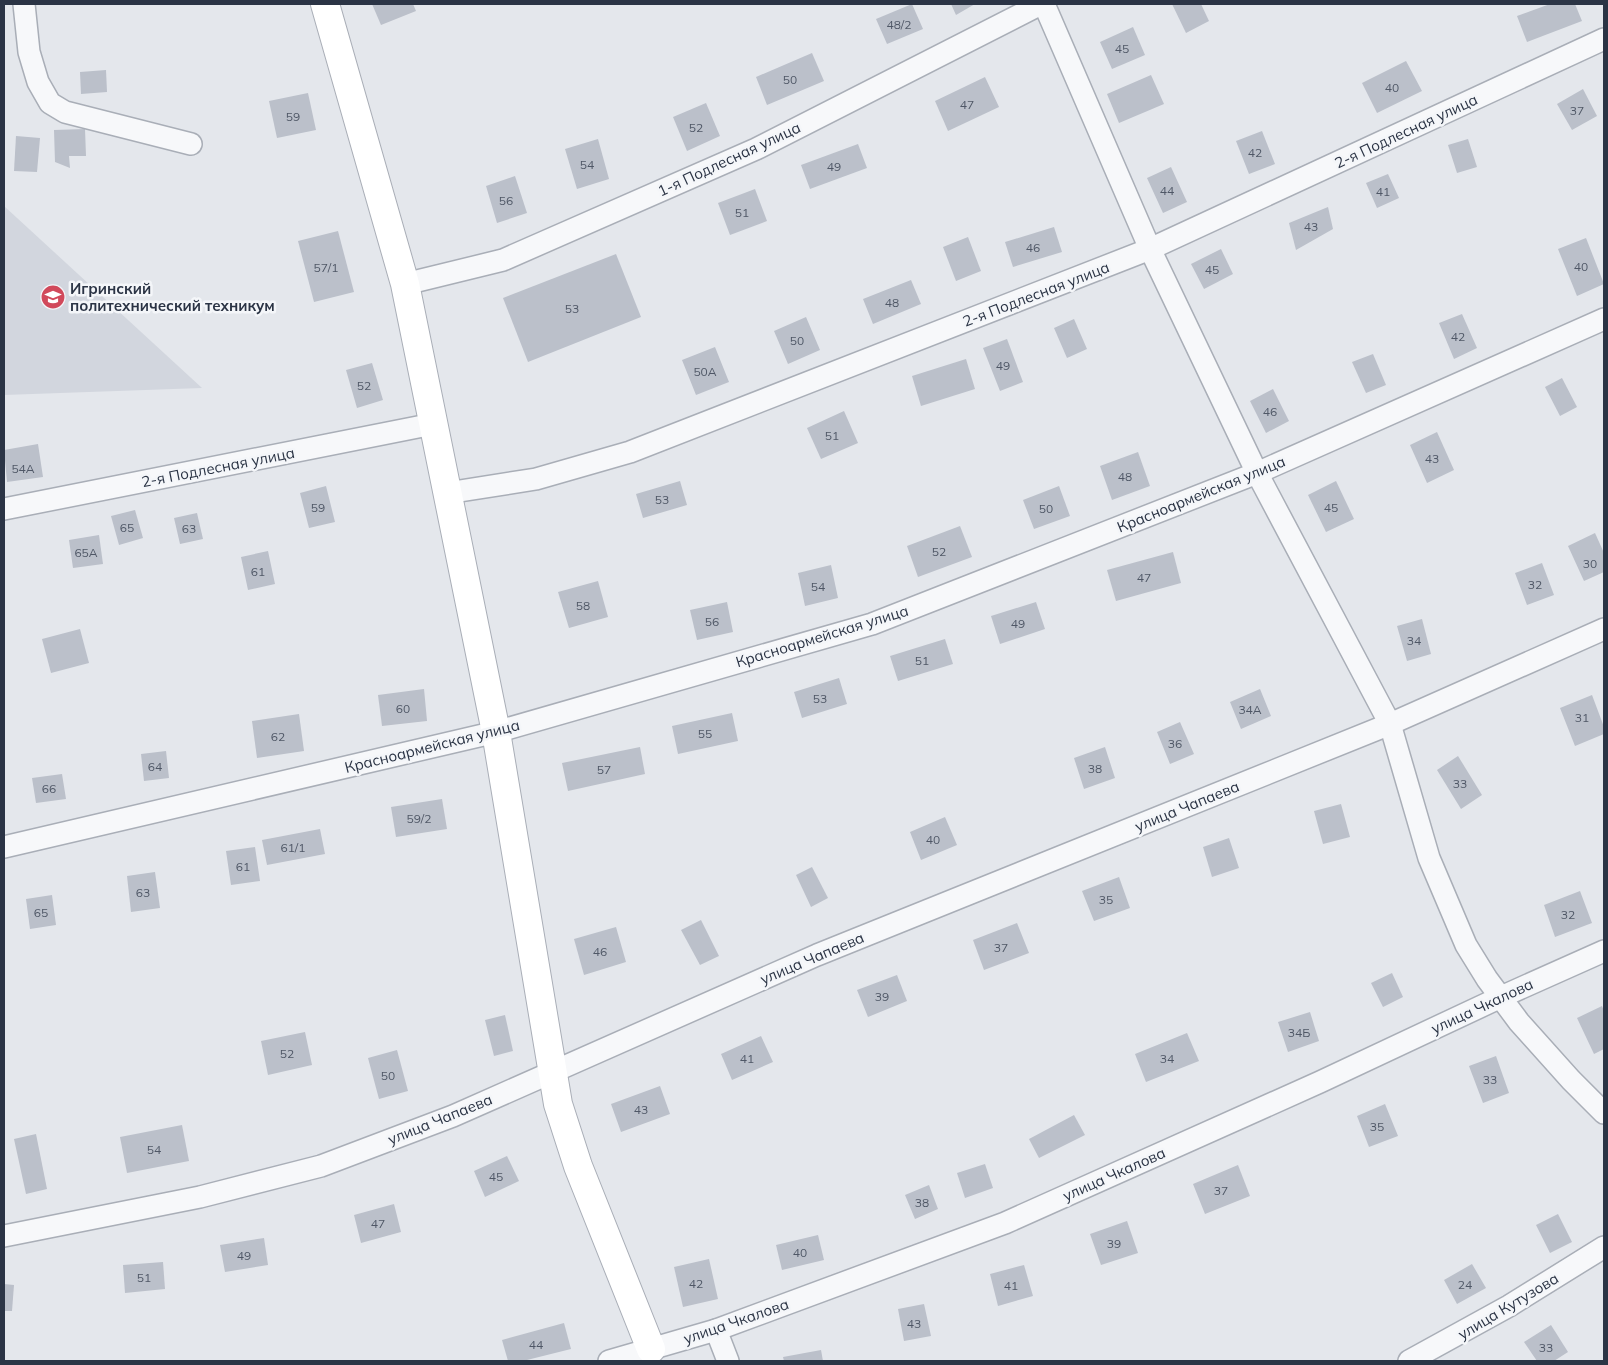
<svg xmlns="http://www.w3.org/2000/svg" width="1608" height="1365" font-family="Mulish,sans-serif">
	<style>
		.built { fill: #d2d6de }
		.building { fill: #bbc0ca }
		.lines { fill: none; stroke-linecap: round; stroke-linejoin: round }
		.street-casing { stroke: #a9aeb7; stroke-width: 24 }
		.secondary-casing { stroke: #a9aeb7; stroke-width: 30 }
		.street { stroke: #f7f8fa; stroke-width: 21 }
		.secondary { stroke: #fff; stroke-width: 28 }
		.labels { text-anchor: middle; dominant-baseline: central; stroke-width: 5; stroke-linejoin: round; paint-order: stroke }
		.number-label { font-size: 12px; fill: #4f5766 }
		.street-label { font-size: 15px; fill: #2b3445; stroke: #f4f6f9 }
		.poi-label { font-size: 15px; font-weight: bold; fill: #2b3445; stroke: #f4f6f9; text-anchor: start }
	</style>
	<rect width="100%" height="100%" fill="#e4e7ec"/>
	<polygon class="built" points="4,206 202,388 4,395"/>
	<g class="building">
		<polygon points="372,4 413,4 416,11 381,25"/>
		<polygon points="912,4 923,29 887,44 876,19"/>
		<polygon points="951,4 975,4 956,15"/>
		<polygon points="1172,4 1201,4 1209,21 1186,33"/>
		<polygon points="1550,4 1575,4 1582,21 1527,42 1517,16"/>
		<polygon points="1133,27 1145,55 1112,69 1100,42"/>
		<polygon points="812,53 824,81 767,105 756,77"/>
		<polygon points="1406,61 1422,91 1377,113 1362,83"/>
		<polygon points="106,70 107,92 81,94 80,72"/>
		<polygon points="1151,75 1164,104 1119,123 1107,94"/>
		<polygon points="985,77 999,107 948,131 935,101"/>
		<polygon points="1583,89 1597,116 1572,130 1557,104"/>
		<polygon points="308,93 316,130 277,138 269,101"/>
		<polygon points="706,103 720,136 687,151 673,117"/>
		<polygon points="85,129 86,156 69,156 70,168 55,162 54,130"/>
		<polygon points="1262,131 1275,164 1249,174 1236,141"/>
		<polygon points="16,136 40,138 37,172 14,171"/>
		<polygon points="598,139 609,179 577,189 565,149"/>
		<polygon points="1468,139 1477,167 1457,173 1448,145"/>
		<polygon points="858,144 867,168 810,189 801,165"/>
		<polygon points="1171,167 1187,202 1163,213 1147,178"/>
		<polygon points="1388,174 1399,198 1377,208 1366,183"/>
		<polygon points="515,176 527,213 497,223 486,186"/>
		<polygon points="755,189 767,221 730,235 718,203"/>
		<polygon points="1328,207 1333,229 1296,250 1289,223"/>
		<polygon points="1054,227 1062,252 1013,267 1005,242"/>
		<polygon points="338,231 354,292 314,302 298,241"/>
		<polygon points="968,237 981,271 956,281 943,247"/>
		<polygon points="1586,238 1604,284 1577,296 1558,249"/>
		<polygon points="1221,249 1233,274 1204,289 1191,264"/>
		<polygon points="616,254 641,317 528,362 503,298"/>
		<polygon points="911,280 921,304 873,324 863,299"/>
		<polygon points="1462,314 1477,348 1454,359 1439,323"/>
		<polygon points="806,317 820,350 788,364 774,331"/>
		<polygon points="1074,319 1087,349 1067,358 1054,328"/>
		<polygon points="1007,339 1023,382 1000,391 983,348"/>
		<polygon points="715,347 729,382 696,395 682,360"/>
		<polygon points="1373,354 1386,385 1366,393 1352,362"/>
		<polygon points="966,359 975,389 921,406 912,376"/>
		<polygon points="372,363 383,400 357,408 346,370"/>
		<polygon points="1562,378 1577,407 1560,416 1545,387"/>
		<polygon points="1273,389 1289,421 1266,433 1250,401"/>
		<polygon points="844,411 858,443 821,459 807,428"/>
		<polygon points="1437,432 1454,470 1427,483 1410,445"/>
		<polygon points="38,444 43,477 7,482 4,450"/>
		<polygon points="1138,452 1150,486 1112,500 1100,466"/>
		<polygon points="680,481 687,505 643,518 636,494"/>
		<polygon points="1336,481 1354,519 1326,532 1308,495"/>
		<polygon points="326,486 335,522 309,528 300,493"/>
		<polygon points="1059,486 1070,516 1034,529 1023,500"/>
		<polygon points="135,510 143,538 119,545 111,516"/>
		<polygon points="197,513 203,539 180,544 174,518"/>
		<polygon points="960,526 972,557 918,577 907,546"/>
		<polygon points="1595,533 1604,553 1604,572 1584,581 1568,546"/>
		<polygon points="99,535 103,564 73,568 69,540"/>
		<polygon points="268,551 275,584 248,590 241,557"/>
		<polygon points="1173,552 1181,583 1116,601 1107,570"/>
		<polygon points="1542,563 1554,595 1527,605 1515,573"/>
		<polygon points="831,565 838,598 805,606 798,573"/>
		<polygon points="598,581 608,617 569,628 558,592"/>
		<polygon points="727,602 733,632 697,640 690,610"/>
		<polygon points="1036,602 1045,629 1000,644 991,616"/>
		<polygon points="1422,619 1431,654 1407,661 1397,626"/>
		<polygon points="80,629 89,663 51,673 42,639"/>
		<polygon points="945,639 953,664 898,681 890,656"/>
		<polygon points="839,678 847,704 802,718 794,692"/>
		<polygon points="424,689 427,721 382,726 378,695"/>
		<polygon points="1260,689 1271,716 1241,729 1230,702"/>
		<polygon points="1592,695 1604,727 1604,734 1575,746 1560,708"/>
		<polygon points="732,713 738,741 678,754 672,726"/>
		<polygon points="299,714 304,751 257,758 252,721"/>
		<polygon points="1180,722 1194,754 1170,764 1157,732"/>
		<polygon points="640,747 645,774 568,791 562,763"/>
		<polygon points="1105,747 1115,778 1084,789 1074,758"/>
		<polygon points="166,751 169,778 144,781 141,754"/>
		<polygon points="1458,756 1482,795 1461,809 1437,770"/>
		<polygon points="62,774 66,799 36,803 32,778"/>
		<polygon points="442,799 447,829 396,837 391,807"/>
		<polygon points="1341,804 1350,837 1323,844 1314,811"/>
		<polygon points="945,817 957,845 921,860 910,832"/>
		<polygon points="320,829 325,854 267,865 262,840"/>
		<polygon points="1229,838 1239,868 1212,877 1203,847"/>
		<polygon points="255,847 260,881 231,885 226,851"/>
		<polygon points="812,867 828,898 811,907 796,875"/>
		<polygon points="155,872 160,908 131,912 127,876"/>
		<polygon points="1119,877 1130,908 1094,921 1082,891"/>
		<polygon points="1580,891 1592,923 1555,937 1544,905"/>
		<polygon points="52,895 56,925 30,929 26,899"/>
		<polygon points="701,920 719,956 700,965 681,930"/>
		<polygon points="1017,923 1029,953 984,970 973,940"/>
		<polygon points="616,927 626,962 584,975 574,939"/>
		<polygon points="1392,973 1403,997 1383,1007 1371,983"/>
		<polygon points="897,975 907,1001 868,1017 857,990"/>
		<polygon points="1602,1006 1604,1011 1604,1049 1594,1054 1577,1018"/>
		<polygon points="1310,1012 1319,1041 1288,1052 1278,1022"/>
		<polygon points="505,1015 513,1051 494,1056 485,1020"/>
		<polygon points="305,1032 312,1065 268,1075 261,1041"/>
		<polygon points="1187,1033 1199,1061 1146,1082 1135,1054"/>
		<polygon points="761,1036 773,1062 732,1080 721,1054"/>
		<polygon points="397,1050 408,1091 379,1099 368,1058"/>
		<polygon points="1496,1056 1509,1093 1483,1103 1469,1066"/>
		<polygon points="660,1086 670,1114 621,1132 611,1104"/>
		<polygon points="1385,1104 1398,1136 1369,1147 1357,1116"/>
		<polygon points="1074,1115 1085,1135 1039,1158 1029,1139"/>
		<polygon points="182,1125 189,1161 127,1173 120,1137"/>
		<polygon points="36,1134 47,1189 26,1194 14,1139"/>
		<polygon points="507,1156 519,1181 485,1197 474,1171"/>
		<polygon points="985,1164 993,1188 965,1198 957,1173"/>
		<polygon points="1238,1165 1250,1196 1205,1214 1193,1184"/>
		<polygon points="929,1185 938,1209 915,1219 905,1195"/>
		<polygon points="394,1204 401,1232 361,1243 354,1215"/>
		<polygon points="1558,1214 1572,1242 1550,1253 1536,1225"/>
		<polygon points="1127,1221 1138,1253 1101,1265 1090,1234"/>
		<polygon points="818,1235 824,1260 782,1270 776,1245"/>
		<polygon points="264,1238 268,1265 225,1272 220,1245"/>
		<polygon points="709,1259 718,1299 683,1307 674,1267"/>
		<polygon points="163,1262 165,1289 125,1293 123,1265"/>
		<polygon points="1472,1264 1486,1288 1457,1304 1444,1280"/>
		<polygon points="1024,1265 1033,1296 998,1306 990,1274"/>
		<polygon points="4,1284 14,1285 12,1311 4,1311"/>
		<polygon points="924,1304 931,1336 904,1341 898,1309"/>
		<polygon points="564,1323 571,1349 523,1361 508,1361 502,1340"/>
		<polygon points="1551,1325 1568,1352 1554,1361 1537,1361 1524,1342"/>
		<polygon points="821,1350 823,1361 784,1361 783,1357"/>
	</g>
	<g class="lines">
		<defs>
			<g id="street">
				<polyline points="24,4 29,52 38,82 50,103 65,112 191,144"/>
				<polyline points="1044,4 1150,249 1257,473 1390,724 1429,858 1466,945 1487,979 1519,1022 1571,1080 1604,1113"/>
				<polyline points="405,284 503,260 756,149 1041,4"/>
				<polyline points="447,493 536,479 630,452 1150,249 1604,39"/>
				<polyline points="4,509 433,424"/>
				<polyline points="4,847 496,732 872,624 1257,473 1604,319"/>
				<polyline points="4,1236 200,1197 321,1166 453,1116 817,955 1390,724 1604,629"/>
				<polyline points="716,1330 728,1361"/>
				<polyline points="609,1361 716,1330 1005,1223 1320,1082 1501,997 1604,951"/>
				<polyline points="1409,1361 1509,1306 1604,1247"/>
			</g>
			<polyline id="secondary" points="325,4 405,284 496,732 558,1104 578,1166 651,1349"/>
		</defs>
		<use href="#street" class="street-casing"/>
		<use href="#secondary" class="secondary-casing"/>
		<use href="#street" class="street"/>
		<use href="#secondary" class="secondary"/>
	</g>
	<defs>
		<symbol id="university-disc" viewBox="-11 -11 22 22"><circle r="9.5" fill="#d1495b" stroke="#f4f6f9"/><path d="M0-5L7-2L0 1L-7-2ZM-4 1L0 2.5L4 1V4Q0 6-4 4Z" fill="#fff"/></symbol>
	</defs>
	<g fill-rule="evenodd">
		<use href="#university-disc" x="39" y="283" width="28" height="28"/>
	</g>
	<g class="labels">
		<g class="number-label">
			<text x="899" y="24">48/2</text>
			<text x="1122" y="48">45</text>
			<text x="790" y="79">50</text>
			<text x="1392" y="87">40</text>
			<text x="967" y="104">47</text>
			<text x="1577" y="110">37</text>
			<text x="293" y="116">59</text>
			<text x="696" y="127">52</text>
			<text x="1255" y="152">42</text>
			<text x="587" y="164">54</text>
			<text x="834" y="166">49</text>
			<text x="1167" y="190">44</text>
			<text x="1383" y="191">41</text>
			<text x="506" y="200">56</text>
			<text x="742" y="212">51</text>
			<text x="1311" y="226">43</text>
			<text x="1033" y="247">46</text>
			<text x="1581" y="266">40</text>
			<text x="326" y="267">57/1</text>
			<text x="1212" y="269">45</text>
			<text x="892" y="302">48</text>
			<text x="572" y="308">53</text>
			<text x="1458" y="336">42</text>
			<text x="797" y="340">50</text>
			<text x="1003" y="365">49</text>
			<text x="705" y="371">50А</text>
			<text x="364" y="385">52</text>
			<text x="1270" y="411">46</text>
			<text x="832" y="435">51</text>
			<text x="1432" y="458">43</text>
			<text x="23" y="468">54А</text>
			<text x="1125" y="476">48</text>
			<text x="662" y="499">53</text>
			<text x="318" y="507">59</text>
			<text x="1331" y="507">45</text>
			<text x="1046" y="508">50</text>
			<text x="127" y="527">65</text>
			<text x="189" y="528">63</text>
			<text x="939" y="551">52</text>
			<text x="86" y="552">65А</text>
			<text x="1590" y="563">30</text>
			<text x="258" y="571">61</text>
			<text x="1144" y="577">47</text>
			<text x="1535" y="584">32</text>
			<text x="818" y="586">54</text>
			<text x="583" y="605">58</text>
			<text x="712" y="621">56</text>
			<text x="1018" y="623">49</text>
			<text x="1414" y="640">34</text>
			<text x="922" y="660">51</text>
			<text x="820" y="698">53</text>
			<text x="403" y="708">60</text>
			<text x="1250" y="709">34А</text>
			<text x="1582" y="717">31</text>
			<text x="705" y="733">55</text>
			<text x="278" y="736">62</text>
			<text x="1175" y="743">36</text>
			<text x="155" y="766">64</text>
			<text x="1095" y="768">38</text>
			<text x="604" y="769">57</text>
			<text x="1460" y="783">33</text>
			<text x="49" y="788">66</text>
			<text x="419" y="818">59/2</text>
			<text x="933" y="839">40</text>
			<text x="293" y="847">61/1</text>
			<text x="243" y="866">61</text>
			<text x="143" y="892">63</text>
			<text x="1106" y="899">35</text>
			<text x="41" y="912">65</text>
			<text x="1568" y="914">32</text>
			<text x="1001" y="947">37</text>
			<text x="600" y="951">46</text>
			<text x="882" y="996">39</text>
			<text x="1299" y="1032">34Б</text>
			<text x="287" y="1053">52</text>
			<text x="747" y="1058">41</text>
			<text x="1167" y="1058">34</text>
			<text x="388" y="1075">50</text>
			<text x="1490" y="1079">33</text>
			<text x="641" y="1109">43</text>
			<text x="1377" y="1126">35</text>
			<text x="154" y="1149">54</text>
			<text x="496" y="1176">45</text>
			<text x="1221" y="1190">37</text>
			<text x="922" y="1202">38</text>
			<text x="378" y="1223">47</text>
			<text x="1114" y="1243">39</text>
			<text x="800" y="1252">40</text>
			<text x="244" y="1255">49</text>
			<text x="144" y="1277">51</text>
			<text x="696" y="1283">42</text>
			<text x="1465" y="1284">24</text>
			<text x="1011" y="1285">41</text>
			<text x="914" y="1323">43</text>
			<text x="536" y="1344">44</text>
			<text x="1546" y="1347">33</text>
		</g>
		<g class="street-label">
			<text transform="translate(1406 131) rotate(-25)">2-я Подлесная улица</text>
			<text transform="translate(729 159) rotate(-25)">1-я Подлесная улица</text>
			<text transform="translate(1036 294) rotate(-21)">2-я Подлесная улица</text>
			<text transform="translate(218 467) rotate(-11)">2-я Подлесная улица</text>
			<text transform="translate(1201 494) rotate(-22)">Красноармейская улица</text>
			<text transform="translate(822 636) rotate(-17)">Красноармейская улица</text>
			<text transform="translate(432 746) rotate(-14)">Красноармейская улица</text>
			<text transform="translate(1187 806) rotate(-22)">улица Чапаева</text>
			<text transform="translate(812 958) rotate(-23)">улица Чапаева</text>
			<text transform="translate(1482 1006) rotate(-25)">улица Чкалова</text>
			<text transform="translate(440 1119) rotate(-22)">улица Чапаева</text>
			<text transform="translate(1114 1174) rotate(-24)">улица Чкалова</text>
			<text transform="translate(1508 1306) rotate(-31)">улица Кутузова</text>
			<text transform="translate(736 1321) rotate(-19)">улица Чкалова</text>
		</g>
		<g class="poi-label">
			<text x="70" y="288">Игринский<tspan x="70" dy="17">политехнический техникум</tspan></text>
		</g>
	</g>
	<rect width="1608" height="1365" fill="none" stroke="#2b3445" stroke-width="10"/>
</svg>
